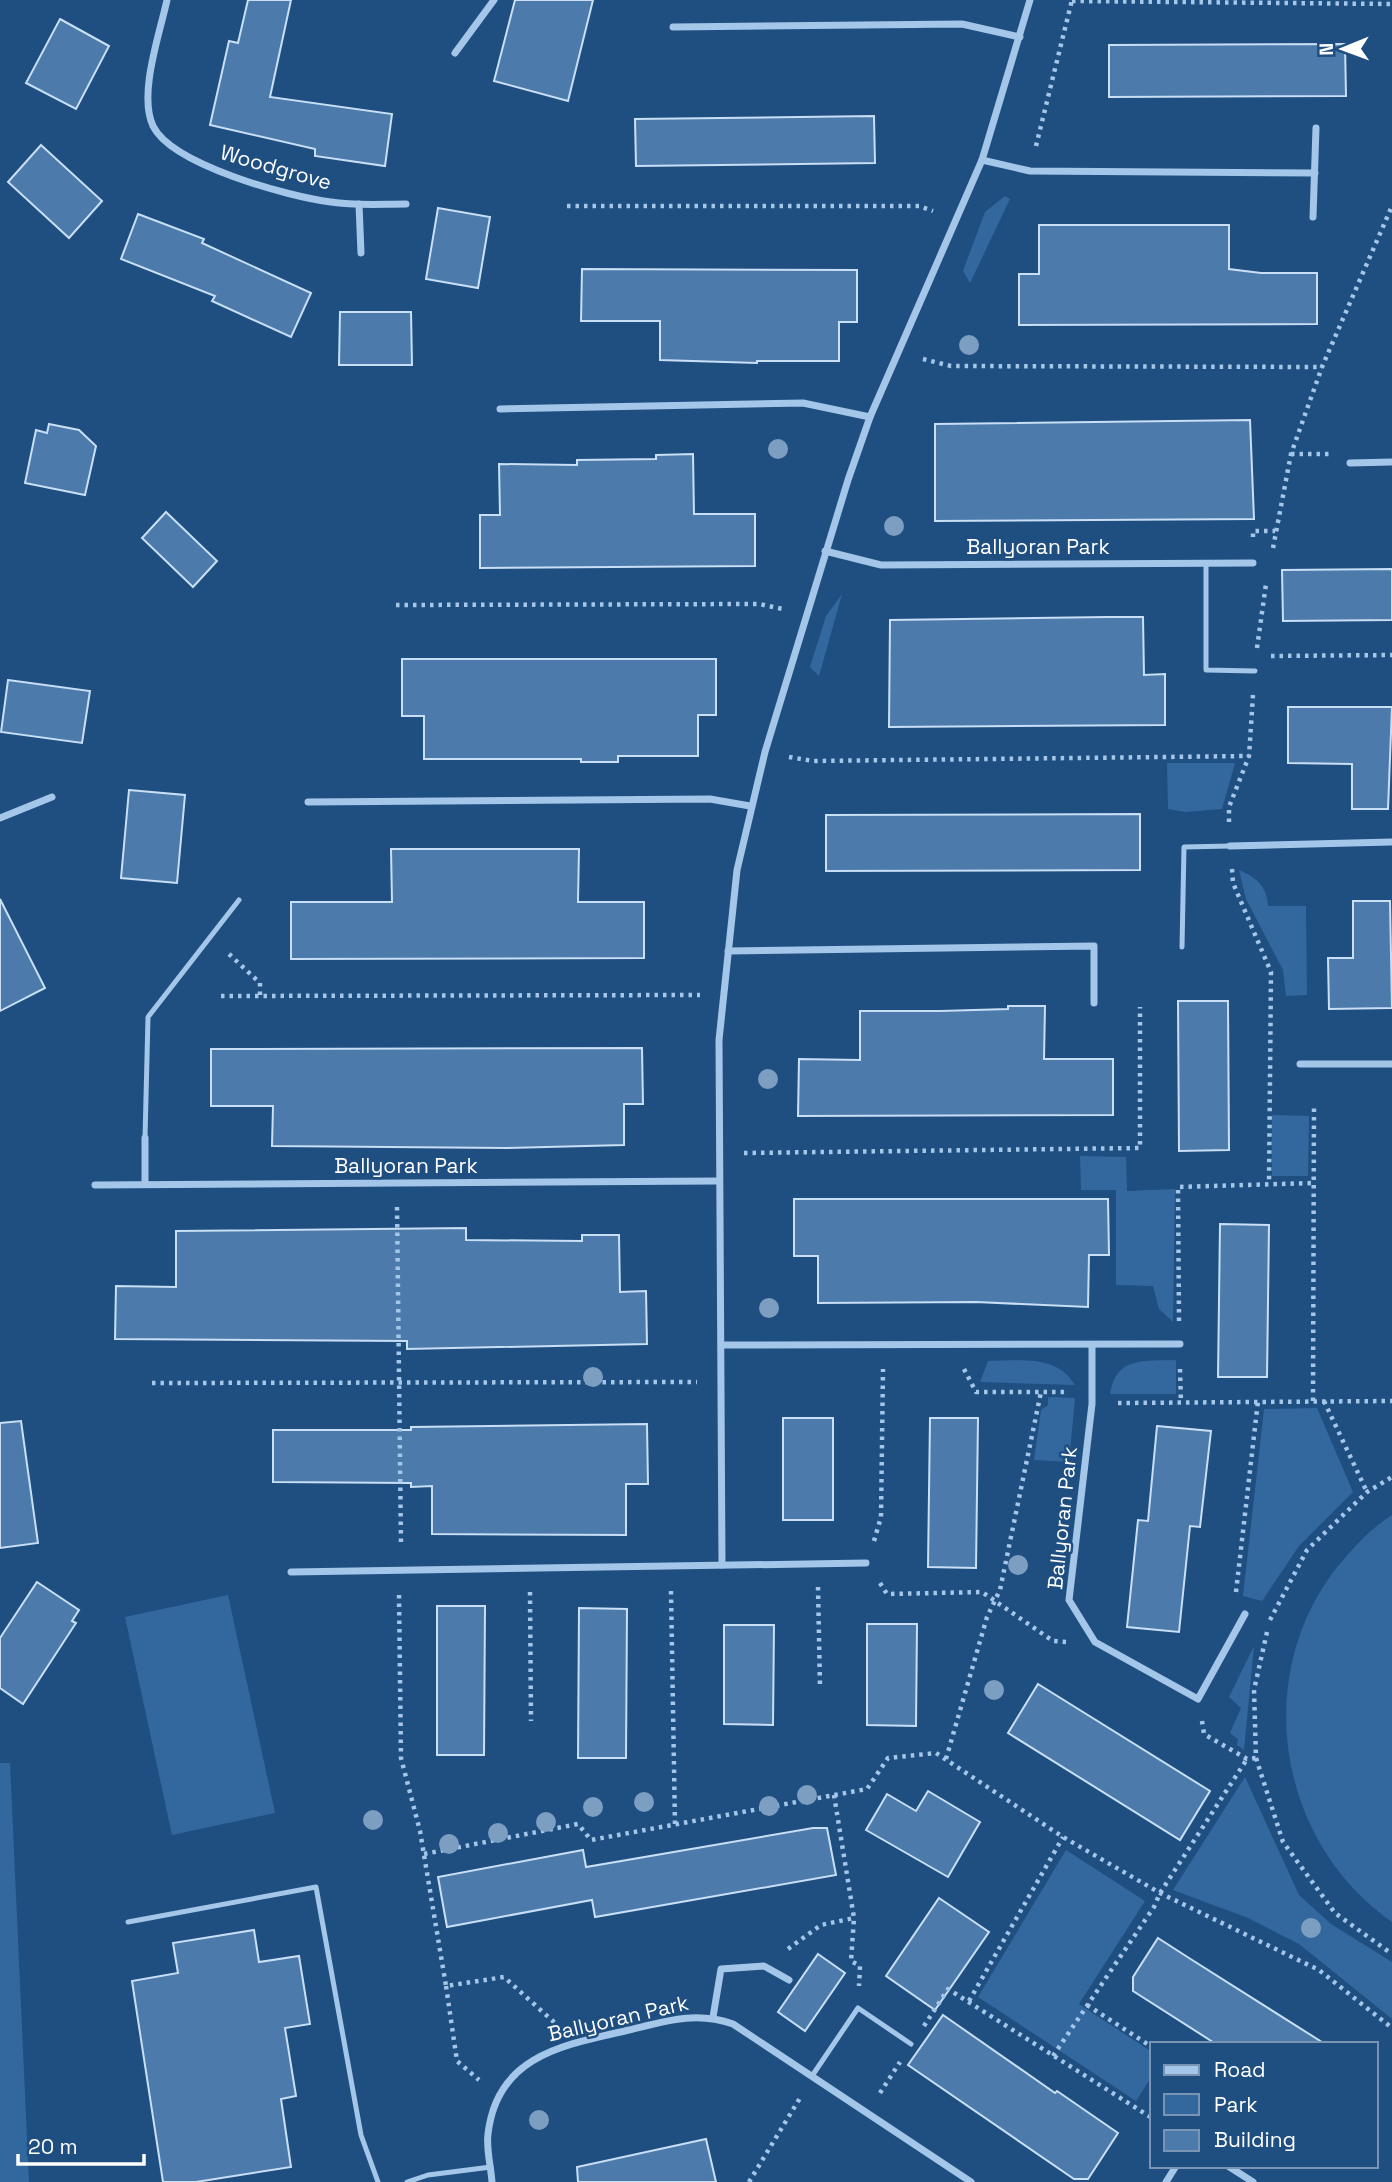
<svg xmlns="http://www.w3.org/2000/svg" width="1392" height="2182" font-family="'Space Grotesk',sans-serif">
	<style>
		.green { fill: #33689e }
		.building { fill: #4c7bab; stroke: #c8dff6; stroke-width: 2 }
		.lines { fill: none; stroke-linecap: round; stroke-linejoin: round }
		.path { stroke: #a4c6e8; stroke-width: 4.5; stroke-dasharray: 3.5 5; stroke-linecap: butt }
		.service { stroke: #a4c6e8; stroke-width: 5 }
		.minor { stroke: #a4c6e8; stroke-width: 7 }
		.tree { fill: #7c9ec1 }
		.labels { text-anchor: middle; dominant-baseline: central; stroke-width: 5; stroke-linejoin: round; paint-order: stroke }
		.street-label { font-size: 21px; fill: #fff; stroke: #1f4e80 }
	</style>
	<rect width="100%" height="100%" fill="#1f4e80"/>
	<g class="green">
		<polygon points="1005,196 1010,199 970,283 963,271 985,212"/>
		<polygon points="842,594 819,676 810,667 826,616"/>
		<polygon points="1167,763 1235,763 1222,809 1185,812 1168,809"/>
		<path d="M1239,870C1256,877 1267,886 1268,906H1306L1307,995L1286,996L1283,970L1246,899Z"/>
		<polygon points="1272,1115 1309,1116 1308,1176 1272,1176"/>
		<polygon points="1080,1156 1126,1157 1127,1191 1175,1189 1173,1322 1159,1309 1153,1286 1116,1285 1116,1190 1081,1190"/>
		<path d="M1176,1360V1394H1110C1116,1356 1144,1361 1176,1360Z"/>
		<path d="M988,1361C1021,1361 1056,1354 1075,1385L980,1382Z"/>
		<polygon points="1048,1397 1075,1398 1069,1462 1034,1460 1041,1410 1048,1405"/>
		<polygon points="1317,1408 1353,1492 1299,1546 1262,1601 1243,1596 1264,1409"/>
		<path d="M1392,1515V1922C1278,1843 1250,1676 1338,1566C1354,1547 1371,1528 1392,1515Z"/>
		<polygon points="228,1595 275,1813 172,1835 125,1617"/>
		<polygon points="1254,1646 1244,1750 1237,1745 1238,1739 1230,1733 1241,1708 1229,1697"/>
		<polygon points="0,1763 10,1763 29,2182 0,2182"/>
		<polygon points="1245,1777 1299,1895 1331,1924 1392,1962 1392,2019 1299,1944 1248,1918 1173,1890"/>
		<polygon points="1066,1850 1145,1901 1079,2004 1152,2052 1152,2076 1136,2101 978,1997"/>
	</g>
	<g class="building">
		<polygon points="248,0 291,0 270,97 392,114 385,166 315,156 315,149 210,125 229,41 238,43"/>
		<polygon points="515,0 593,0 568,101 494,81"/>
		<polygon points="60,19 109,46 76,109 26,83"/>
		<polygon points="1345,44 1346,96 1109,97 1109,45"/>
		<polygon points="874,116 875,163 636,166 635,119"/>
		<polygon points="41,145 102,201 69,238 8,182"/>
		<polygon points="438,208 490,217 478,288 426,279"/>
		<polygon points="138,214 204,239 202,243 311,293 291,337 212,301 215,296 121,259"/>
		<polygon points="1039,225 1229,225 1229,269 1261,273 1317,273 1317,324 1019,325 1019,274 1039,274"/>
		<polygon points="582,269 857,270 857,322 839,322 839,361 757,361 757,363 660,360 660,321 581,321"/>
		<polygon points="340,312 411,312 412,365 339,365"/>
		<polygon points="1250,420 1254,519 935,521 935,424"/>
		<polygon points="49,424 79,430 96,446 85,495 25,483 36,430 47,433"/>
		<polygon points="693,454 694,514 755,514 755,566 480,568 480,515 500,515 499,464 577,465 577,460 656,459 656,455"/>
		<polygon points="166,512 217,561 193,587 142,538"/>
		<polygon points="1392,569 1392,620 1283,621 1282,570"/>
		<polygon points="1107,617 1143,617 1144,675 1165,674 1165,725 889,727 890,620"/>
		<polygon points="402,659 716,659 716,715 698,715 698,756 618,756 618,762 581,762 581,759 424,759 424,716 402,716"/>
		<polygon points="8,680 90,691 82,743 1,732"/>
		<polygon points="1288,707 1392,707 1388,809 1352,809 1352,764 1288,763"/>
		<polygon points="129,790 185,795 177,883 121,878"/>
		<polygon points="1140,814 1140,870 826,871 826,815"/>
		<polygon points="391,849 579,849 578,902 644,902 644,958 291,959 291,902 392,902"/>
		<polygon points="0,899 45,988 0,1011"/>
		<polygon points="1353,901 1390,901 1392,1008 1329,1009 1328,958 1353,958"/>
		<polygon points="1178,1001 1228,1001 1229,1150 1179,1151"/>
		<polygon points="1008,1006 1045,1006 1044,1059 1113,1059 1113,1115 798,1116 799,1059 860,1060 860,1011 940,1011 1008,1009"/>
		<polygon points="642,1048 643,1104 624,1104 624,1145 506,1148 272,1146 273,1106 211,1106 211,1049"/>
		<polygon points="794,1199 1108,1199 1109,1255 1089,1255 1088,1307 976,1302 818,1303 818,1256 794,1256"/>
		<polygon points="1220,1224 1269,1225 1267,1377 1218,1377"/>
		<polygon points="466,1228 466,1240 582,1241 582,1235 619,1235 620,1292 646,1291 647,1344 407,1349 407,1341 115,1339 116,1286 176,1287 176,1231"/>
		<rect x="783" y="1418" width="50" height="102"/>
		<polygon points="930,1418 978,1418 976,1568 928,1567"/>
		<polygon points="21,1421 38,1543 0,1548 0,1423"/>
		<polygon points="647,1424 648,1484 626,1484 626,1535 432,1534 432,1486 411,1487 411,1483 273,1482 273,1430 411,1430 411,1427"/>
		<polygon points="1157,1426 1211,1431 1200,1527 1190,1526 1179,1632 1127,1627 1138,1520 1148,1521"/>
		<polygon points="37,1582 79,1610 72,1621 76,1623 23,1704 0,1688 0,1638"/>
		<polygon points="437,1606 485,1606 484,1755 437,1755"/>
		<polygon points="579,1608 627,1609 626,1758 578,1758"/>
		<polygon points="867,1624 917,1624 916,1726 867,1725"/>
		<polygon points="724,1625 774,1625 773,1725 724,1724"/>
		<polygon points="1038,1684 1210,1791 1180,1840 1008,1733"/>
		<polygon points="928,1791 980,1822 948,1877 866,1830 887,1794 916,1811"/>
		<polygon points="813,1828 827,1828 836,1875 595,1917 592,1900 447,1927 438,1877 583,1850 586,1867"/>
		<polygon points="939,1898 989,1932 935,2010 886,1976"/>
		<polygon points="254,1930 259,1962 299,1956 310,2024 285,2028 296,2096 281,2099 291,2167 196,2182 163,2182 132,1981 178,1973 173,1943"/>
		<polygon points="1158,1938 1189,1958 1325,2044 1216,2044 1133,1991 1133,1977"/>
		<polygon points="818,1954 845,1973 805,2031 778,2012"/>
		<polygon points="943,2015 1055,2093 1057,2091 1118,2133 1088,2179 1074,2179 908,2065"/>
		<polygon points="706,2139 716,2182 578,2182 577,2167"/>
	</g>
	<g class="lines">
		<g class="path">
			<polyline points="1072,1 1392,4"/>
			<polyline points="1036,146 1072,0"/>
			<polyline points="567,206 919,206 933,211"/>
			<polyline points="923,359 951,366 1322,367"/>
			<polyline points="1291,454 1329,454"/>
			<polyline points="1253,537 1253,531 1275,531"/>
			<polyline points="1273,548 1291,454 1322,367 1392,206"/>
			<polyline points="396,605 759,604 783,609"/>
			<polyline points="1257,648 1266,584"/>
			<polyline points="1271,656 1392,655"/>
			<polyline points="789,757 813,761 1249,756"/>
			<polyline points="1229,822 1229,807 1249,756 1253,695"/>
			<polyline points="1232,869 1233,883 1271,972 1269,1184"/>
			<polyline points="229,954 260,983 260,996"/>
			<polyline points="221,996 700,995"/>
			<polyline points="744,1153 1140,1148 1140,1007"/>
			<polyline points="397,1207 401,1544"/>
			<polyline points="1179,1321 1178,1187 1313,1183"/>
			<polyline points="964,1369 976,1392 1067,1392"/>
			<polyline points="1180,1369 1181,1403"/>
			<polyline points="152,1383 697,1382"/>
			<polyline points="1313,1401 1314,1106"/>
			<polyline points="1324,1401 1367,1492"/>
			<polyline points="1118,1403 1392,1401"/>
			<polyline points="874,1541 881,1517 883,1369"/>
			<polyline points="880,1583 887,1594 982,1592 1053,1641 1066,1642"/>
			<polyline points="818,1587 820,1687"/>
			<polyline points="671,1591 675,1825"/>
			<polyline points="530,1592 531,1721"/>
			<polyline points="1236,1592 1258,1401"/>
			<polyline points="399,1595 401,1758 420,1831 446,1986 504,1977 555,2023"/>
			<polyline points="1270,1620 1307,1550 1367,1492 1392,1477"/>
			<polyline points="1267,1632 1254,1690 1256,1758 1283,1842 1335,1913 1392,1954"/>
			<polyline points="1202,1721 1204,1734 1247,1759 1256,1758"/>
			<polyline points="946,1759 987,1617 1000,1590 1041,1392"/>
			<polyline points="834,1795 854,1918 851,1961 860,1966 859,1986"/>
			<polyline points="424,1854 578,1824 591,1840 867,1789 888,1758 936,1753 1063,1837 1160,1893 1319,1970 1392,2028"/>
			<polyline points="788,1949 821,1925 854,1918"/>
			<polyline points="446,1986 457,2061 479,2080"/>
			<polyline points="969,2001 1063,1837"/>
			<polyline points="1087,2005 1152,2047"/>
			<polyline points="924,2026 948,1989 1152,2118"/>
			<polyline points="1053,2056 1154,1907 1160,1893 1247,1759"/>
			<polyline points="880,2093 900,2062"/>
			<polyline points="749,2182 800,2098"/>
		</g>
		<g class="service">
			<polyline points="1206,563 1206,670 1255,671"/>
			<polyline points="1182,947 1184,847 1230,846"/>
			<polyline points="145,1138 148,1017 239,900"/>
			<polyline points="128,1922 316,1887 361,2135 378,2182"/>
			<polyline points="812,2076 858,2008 911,2044"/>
			<polyline points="407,2182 428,2175 491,2167"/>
		</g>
		<g class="minor">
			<path d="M167,0C160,33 138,94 153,126C172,165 290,197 331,202C355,206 381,204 406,204"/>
			<polyline points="673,27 962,24 1020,37"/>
			<polyline points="455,53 494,0"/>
			<polyline points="982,160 1030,171 1315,173"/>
			<polyline points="359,204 361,253"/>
			<polyline points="1313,217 1316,128"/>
			<polyline points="500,409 803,403 870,417"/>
			<polyline points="1350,463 1392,462"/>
			<polyline points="825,551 881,565 1253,563"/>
			<polyline points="308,802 710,799 750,806"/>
			<polyline points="0,818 52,797"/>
			<polyline points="1230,846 1392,842"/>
			<polyline points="728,951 1094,946 1094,1003"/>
			<polyline points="1300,1064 1392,1064"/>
			<polyline points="145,1138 145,1184"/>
			<polyline points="95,1185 718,1181"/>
			<polyline points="722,1345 1180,1344"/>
			<polyline points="1092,1345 1092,1404 1069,1600 1095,1642 1198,1699 1245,1614"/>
			<polyline points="722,1565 719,1040 737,870 765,752 848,480 870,417 982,160 1030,0"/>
			<polyline points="291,1572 866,1563"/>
			<polyline points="713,2017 721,1969 764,1966 789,1980"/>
			<polyline points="1228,2166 1253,2182"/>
			<path d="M492,2182C491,2167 486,2149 488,2134C497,2055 564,2045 629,2030C666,2021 696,2011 733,2024L971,2182"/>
			<polyline points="1166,2182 1176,2166"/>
		</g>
	</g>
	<g class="tree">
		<circle cx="969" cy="345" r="10"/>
		<circle cx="778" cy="449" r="10"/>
		<circle cx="894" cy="526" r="10"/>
		<circle cx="768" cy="1079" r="10"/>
		<circle cx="769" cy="1308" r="10"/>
		<circle cx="593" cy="1377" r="10"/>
		<circle cx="1018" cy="1565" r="10"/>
		<circle cx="994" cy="1690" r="10"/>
		<circle cx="807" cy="1795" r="10"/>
		<circle cx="644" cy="1802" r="10"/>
		<circle cx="769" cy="1806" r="10"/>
		<circle cx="593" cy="1807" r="10"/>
		<circle cx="373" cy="1820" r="10"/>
		<circle cx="546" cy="1822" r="10"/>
		<circle cx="498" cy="1833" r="10"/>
		<circle cx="449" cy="1844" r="10"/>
		<circle cx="1311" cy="1928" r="10"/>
		<circle cx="539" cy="2120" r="10"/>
	</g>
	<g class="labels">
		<g class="street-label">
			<text transform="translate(276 167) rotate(16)">Woodgrove</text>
			<text x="1038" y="546">Ballyoran Park</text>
			<text x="406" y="1165">Ballyoran Park</text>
			<text transform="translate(1062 1518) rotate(-84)">Ballyoran Park</text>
			<text transform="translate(618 2018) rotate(-13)">Ballyoran Park</text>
		</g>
	</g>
	<rect x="1150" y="2042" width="228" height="126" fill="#1f4e80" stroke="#7995b3" stroke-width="2"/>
	<rect x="1164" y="2065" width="35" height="10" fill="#a4c6e8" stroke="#7995b3" stroke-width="2"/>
	<text x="1214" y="2077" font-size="21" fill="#ffffff">Road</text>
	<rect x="1164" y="2094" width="35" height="21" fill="#33689e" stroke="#7995b3" stroke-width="2"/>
	<text x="1214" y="2112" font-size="21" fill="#ffffff">Park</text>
	<rect x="1164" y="2130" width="35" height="21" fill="#4c7bab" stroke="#7995b3" stroke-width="2"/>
	<text x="1214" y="2147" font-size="21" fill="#ffffff">Building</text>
	<g transform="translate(1343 49) rotate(269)" stroke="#1f4e80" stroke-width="5" paint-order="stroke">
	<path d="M0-5L12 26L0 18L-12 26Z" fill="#ffffff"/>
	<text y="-10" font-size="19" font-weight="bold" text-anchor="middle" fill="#ffffff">N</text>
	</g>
	<path d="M18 2154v10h126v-10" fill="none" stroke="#ffffff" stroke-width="3.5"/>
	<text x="28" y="2154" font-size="21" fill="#ffffff" stroke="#1f4e80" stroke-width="5" paint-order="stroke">20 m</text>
</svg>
